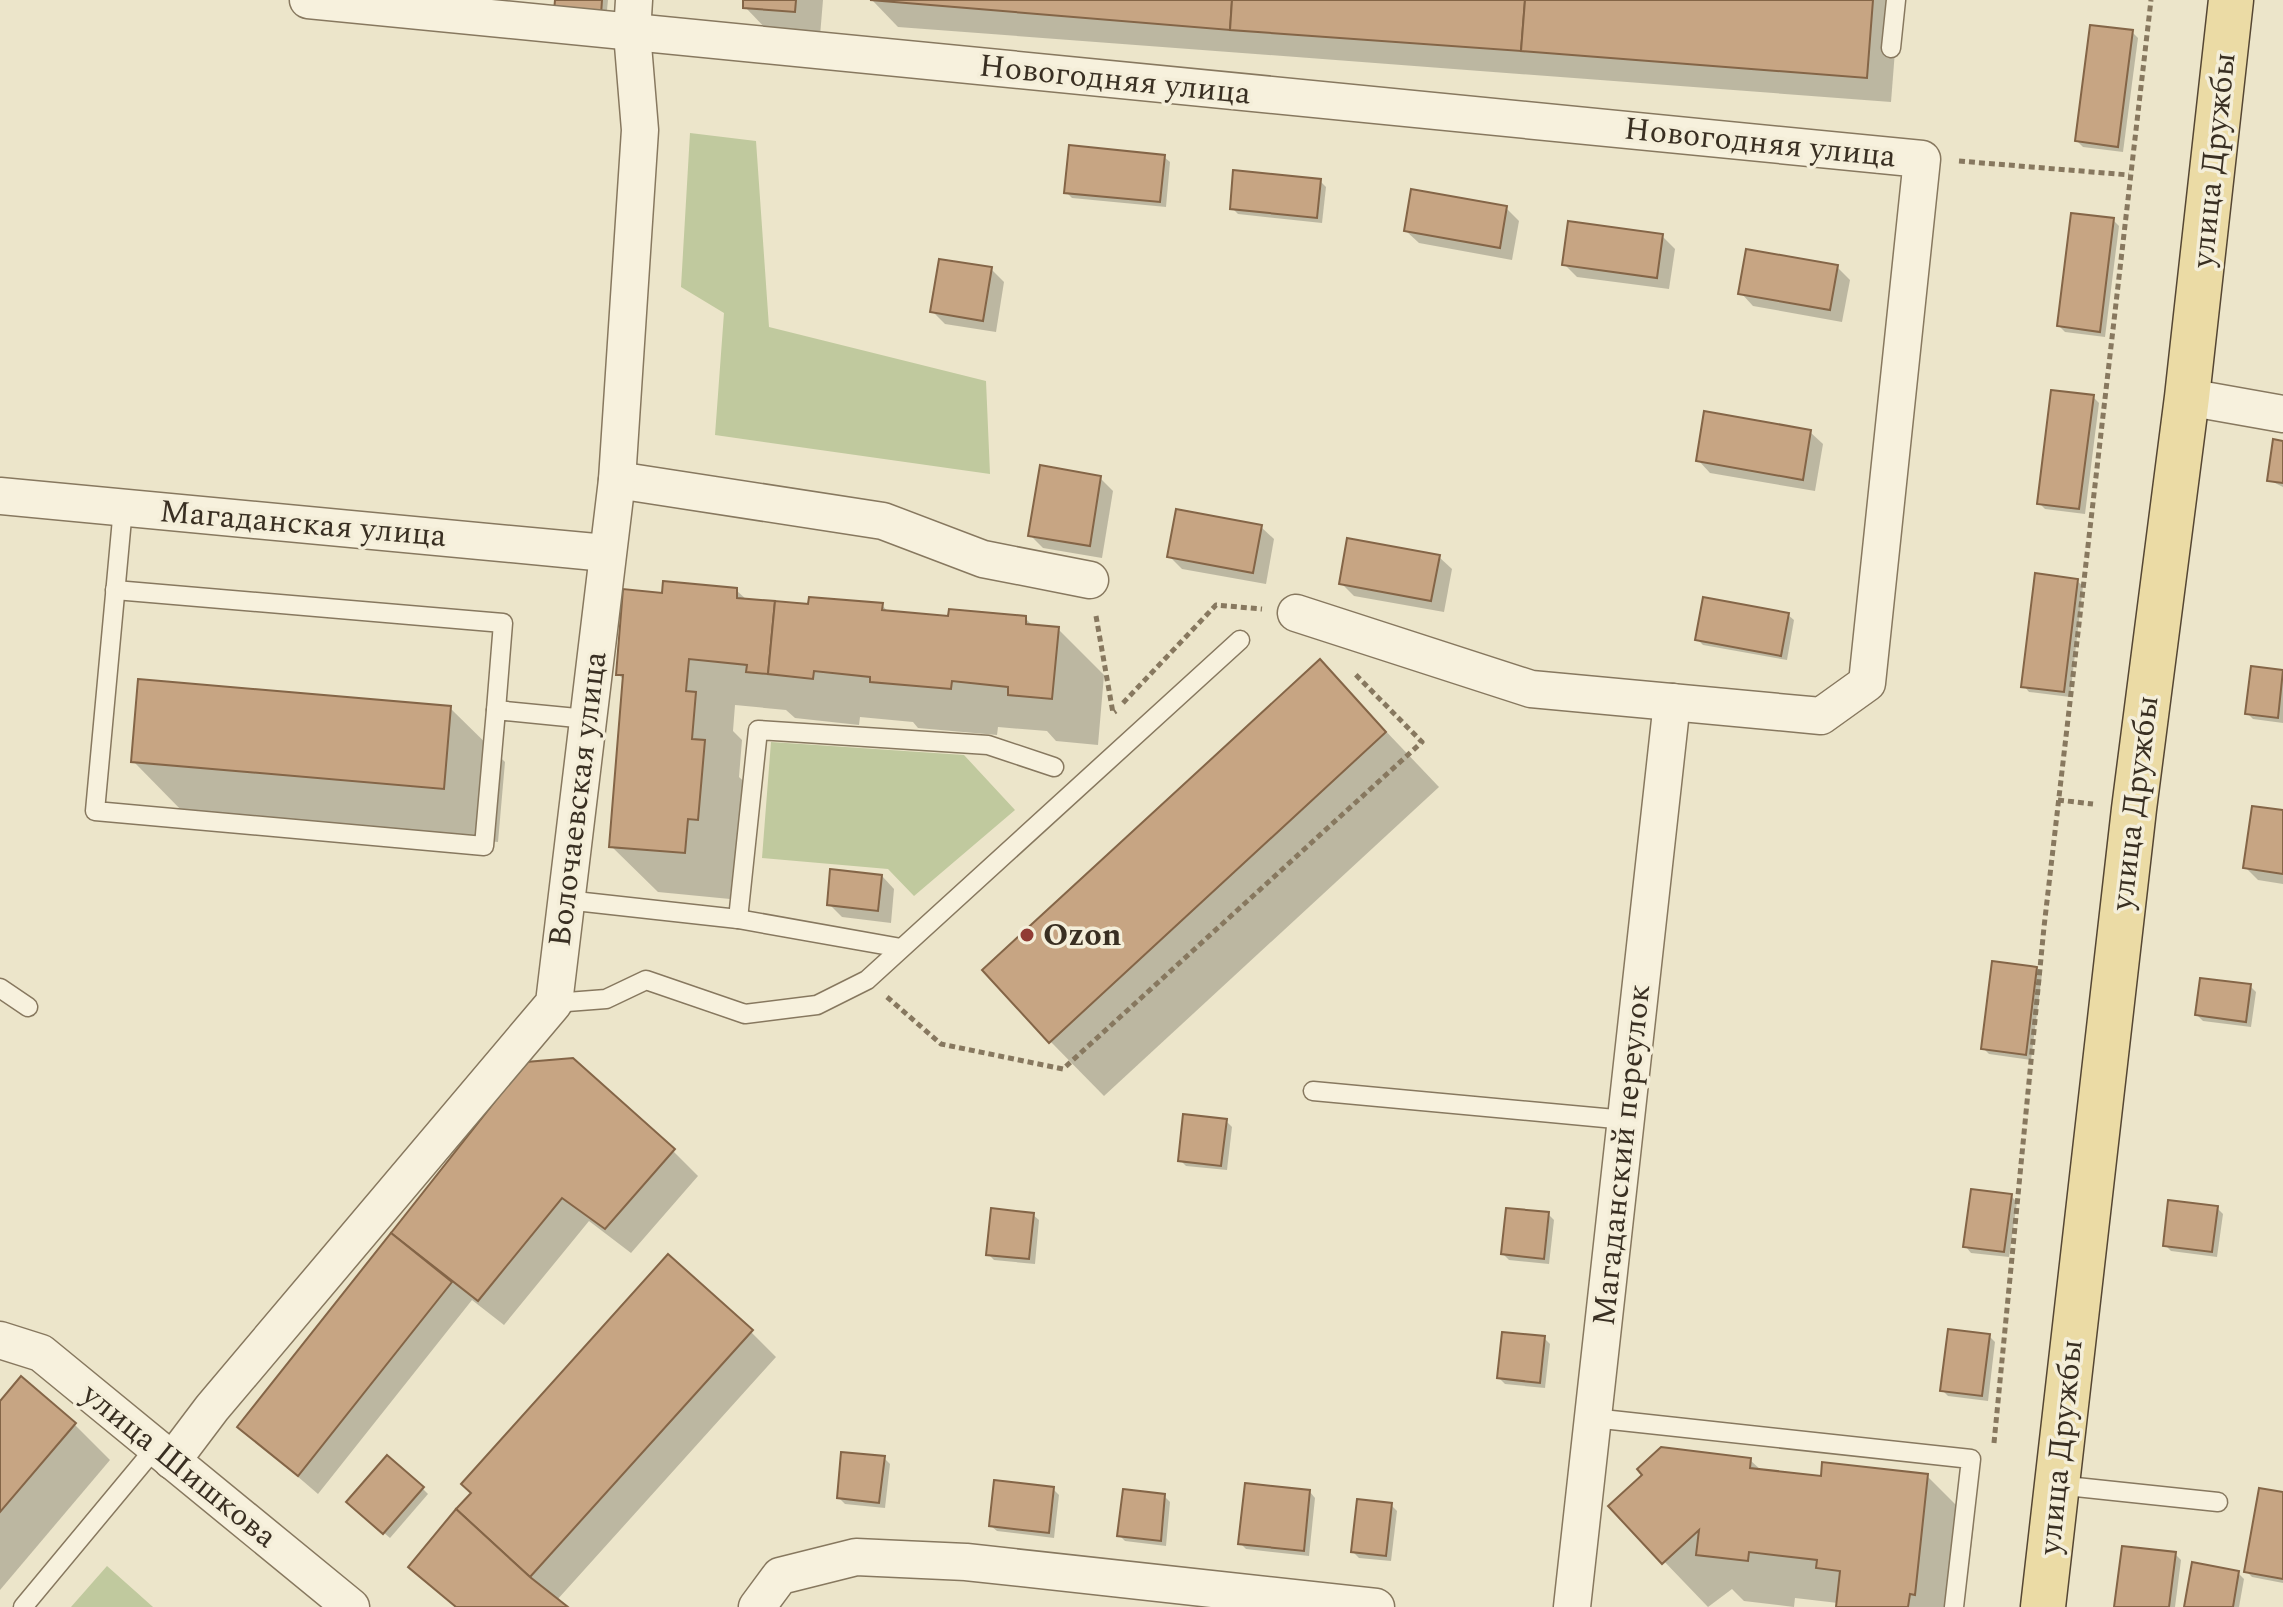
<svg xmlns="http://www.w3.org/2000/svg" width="2283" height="1607" font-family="Spectral,serif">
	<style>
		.green { fill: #c0c99e }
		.shadow { fill: #0003 }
		.building { fill: #c7a583; stroke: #846547; stroke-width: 2 }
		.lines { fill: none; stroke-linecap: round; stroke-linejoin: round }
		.service-casing { stroke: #87785f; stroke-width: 21 }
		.minor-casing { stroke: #87785f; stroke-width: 39 }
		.primary-casing { stroke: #554633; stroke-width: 47 }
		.path { stroke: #87785f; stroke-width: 5; stroke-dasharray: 6 4; stroke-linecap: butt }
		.service { stroke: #f7f1dd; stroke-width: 18 }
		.minor { stroke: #f7f1dd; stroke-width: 36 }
		.primary { stroke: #ebdba5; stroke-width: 44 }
		.poi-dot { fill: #913b34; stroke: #f4eed9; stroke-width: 3 }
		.labels { text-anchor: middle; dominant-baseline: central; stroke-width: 7; stroke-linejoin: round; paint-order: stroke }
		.street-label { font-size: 32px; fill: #392f22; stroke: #f4eed9 }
		.poi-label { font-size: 32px; font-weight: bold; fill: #392f22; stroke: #f4eed9; text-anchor: start }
	</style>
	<rect width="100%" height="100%" fill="#ece5ca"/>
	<g class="green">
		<polygon points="690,133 756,141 769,327 986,381 990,474 715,435 724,313 681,287"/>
		<polygon points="771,742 964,755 1015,810 914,896 888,869 762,858"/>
		<polygon points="107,1566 153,1607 71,1607"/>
	</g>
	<g class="shadow">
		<polygon points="557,0 608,0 606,20"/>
		<polygon points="745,0 823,0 820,36 770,33 745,7"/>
		<polygon points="872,0 1899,0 1891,102 898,27"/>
		<polygon points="2132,32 2138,38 2123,152 2083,147 2077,141"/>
		<polygon points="1164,157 1170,162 1166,207 1072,198 1066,192"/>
		<polygon points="1320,181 1326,187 1322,223 1238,214 1232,208"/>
		<polygon points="1506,208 1519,221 1512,260 1419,243 1406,231"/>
		<polygon points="2113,220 2119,226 2105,337 2065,332 2059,326"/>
		<polygon points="1662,236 1675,249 1669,289 1577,277 1564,264"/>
		<polygon points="1837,267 1850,280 1842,322 1753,306 1741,293"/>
		<polygon points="991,269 1004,282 996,332 945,324 933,312"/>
		<polygon points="2093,397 2099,403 2085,514 2045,509 2039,503"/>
		<polygon points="1810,432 1823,444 1815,491 1710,473 1698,460"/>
		<polygon points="2283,443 2283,487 2269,480"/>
		<polygon points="1100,478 1113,491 1102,558 1043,548 1030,535"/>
		<polygon points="1261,527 1274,539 1266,584 1182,569 1169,556"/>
		<polygon points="1439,557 1452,569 1444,612 1354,596 1341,583"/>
		<polygon points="2077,581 2083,586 2070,697 2029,692 2024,686"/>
		<polygon points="736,590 748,601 882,605 889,613 949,618 1025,618 1034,627 1058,629 1104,675 1098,745 1056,741 1047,731 998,727 997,735 918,728 913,722 860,717 859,725 795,718 786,710 735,705 733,731 742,740 739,777 751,788 744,865 734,864 730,899 658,892 611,846 625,681 618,674 664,595"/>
		<polygon points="1788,615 1794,620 1787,660 1703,645 1697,639"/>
		<polygon points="1320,662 1439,787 1104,1096 1050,1041"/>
		<polygon points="2253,668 2283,672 2283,723 2253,719 2247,713"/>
		<polygon points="450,708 505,762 498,842 187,816 133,761"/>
		<polygon points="2283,812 2283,884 2258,880 2245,867"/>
		<polygon points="882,876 894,889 891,923 842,917 829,904"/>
		<polygon points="2036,969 2042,974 2031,1060 1989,1054 1983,1048"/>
		<polygon points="2250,986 2256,992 2251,1027 2203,1021 2197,1015"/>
		<polygon points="1226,1121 1232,1127 1227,1170 1186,1166 1180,1160"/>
		<polygon points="673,1151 698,1176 631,1253 589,1221 504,1325 472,1300 318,1494 240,1427 400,1239"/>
		<polygon points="2011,1196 2017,1202 2009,1257 1971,1253 1966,1247"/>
		<polygon points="2217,1208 2223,1214 2217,1257 2171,1251 2165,1245"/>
		<polygon points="1548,1214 1554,1220 1549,1264 1509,1260 1503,1254"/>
		<polygon points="1033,1215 1039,1220 1035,1264 994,1260 988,1254"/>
		<polygon points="751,1332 776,1357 557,1600 565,1607 455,1607 410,1567"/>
		<polygon points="1989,1336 1995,1342 1988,1401 1948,1396 1942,1390"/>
		<polygon points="1544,1338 1550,1344 1545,1388 1505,1384 1499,1378"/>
		<polygon points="0,1404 74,1424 110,1460 0,1590"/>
		<polygon points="884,1458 890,1464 885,1508 845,1504 839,1498"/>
		<polygon points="1750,1460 1762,1471 1822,1478 1927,1476 1974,1523 1964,1607 1838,1607 1838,1603 1795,1598 1794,1607 1744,1601 1732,1589 1708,1607 1611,1506"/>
		<polygon points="422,1488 428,1494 390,1538 355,1508"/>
		<polygon points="1053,1489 1059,1495 1054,1538 997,1531 991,1526"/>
		<polygon points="1310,1492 1315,1498 1309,1556 1246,1549 1240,1543"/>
		<polygon points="2283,1494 2283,1583 2252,1577 2246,1571"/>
		<polygon points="1164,1496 1170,1502 1166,1546 1125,1541 1119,1535"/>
		<polygon points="1391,1505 1397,1511 1391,1561 1359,1558 1353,1552"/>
		<polygon points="2175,1554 2181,1560 2175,1607 2116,1607"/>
		<polygon points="2238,1573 2244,1579 2239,1607 2186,1607"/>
	</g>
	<g class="building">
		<polygon points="555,0 602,0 601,15 554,11"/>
		<polygon points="743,0 796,0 795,12 743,8"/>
		<polygon points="870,0 1232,0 1230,30"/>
		<polygon points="1232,0 1525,0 1521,51 1230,30"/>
		<polygon points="1525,0 1873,0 1867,78 1521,51"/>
		<polygon points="2090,25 2133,30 2118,147 2075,141"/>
		<polygon points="1069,145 1165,155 1160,202 1064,193"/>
		<polygon points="1233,170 1321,179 1317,218 1230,209"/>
		<polygon points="1411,189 1507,206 1500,248 1404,231"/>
		<polygon points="2071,213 2114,218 2100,332 2057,326"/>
		<polygon points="1568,221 1663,234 1657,278 1562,265"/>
		<polygon points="1746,249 1838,265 1830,310 1738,294"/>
		<polygon points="939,259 992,267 983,321 930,312"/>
		<polygon points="2051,390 2094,395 2079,509 2037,504"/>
		<polygon points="1704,411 1811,430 1803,480 1696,461"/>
		<polygon points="2273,439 2283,441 2283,483 2267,481"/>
		<polygon points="1040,465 1101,476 1090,546 1028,536"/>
		<polygon points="1176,509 1262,525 1253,573 1167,557"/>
		<polygon points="1347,538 1440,555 1431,601 1339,584"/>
		<polygon points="2035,573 2078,579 2064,692 2021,687"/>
		<polygon points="663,581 737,588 737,598 775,601 768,674 746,672 747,665 689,659 686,691 696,692 692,739 705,740 698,820 688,819 685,853 609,847 623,675 616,675 623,589 662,593"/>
		<polygon points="809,597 883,603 882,610 948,616 949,609 1026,616 1026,624 1059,627 1052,699 1008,695 1008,687 952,681 951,689 870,682 870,677 814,671 813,679 768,674 775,601 808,604"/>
		<polygon points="1703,597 1789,613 1781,656 1695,640"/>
		<polygon points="1320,659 1386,732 1049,1043 982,970"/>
		<polygon points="2251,666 2283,670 2278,718 2245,714"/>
		<polygon points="138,679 451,706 444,789 131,762"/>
		<polygon points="2252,806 2283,810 2283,874 2243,868"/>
		<polygon points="830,869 882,875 878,911 827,905"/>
		<polygon points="1992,961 2037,967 2026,1055 1981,1049"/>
		<polygon points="2200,978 2251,984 2246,1022 2195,1015"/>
		<polygon points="573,1058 675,1149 605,1229 562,1198 478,1301 391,1233 526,1062"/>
		<polygon points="1183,1114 1227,1119 1221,1166 1178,1161"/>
		<polygon points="1971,1189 2012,1194 2004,1252 1963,1247"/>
		<polygon points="2168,1200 2218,1206 2212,1252 2163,1246"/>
		<polygon points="991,1208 1034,1213 1029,1259 986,1255"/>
		<polygon points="1506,1208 1549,1212 1544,1259 1501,1254"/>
		<polygon points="391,1233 452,1282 298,1476 237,1427"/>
		<polygon points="668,1254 753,1330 530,1577 456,1509 471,1493 461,1484"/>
		<polygon points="1948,1329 1990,1334 1982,1396 1940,1391"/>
		<polygon points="1502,1332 1545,1336 1540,1383 1497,1378"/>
		<polygon points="21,1376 76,1423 0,1512 0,1401"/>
		<polygon points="1661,1447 1751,1458 1750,1468 1821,1476 1822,1462 1928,1474 1915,1595 1910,1594 1908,1607 1836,1607 1840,1571 1816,1568 1817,1560 1749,1552 1748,1561 1696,1555 1699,1530 1662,1564 1608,1506 1642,1475 1637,1469"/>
		<polygon points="841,1452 885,1456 879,1503 837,1498"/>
		<polygon points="387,1455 424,1487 383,1534 346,1502"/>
		<polygon points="994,1480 1054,1487 1049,1533 989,1526"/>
		<polygon points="1245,1483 1310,1490 1304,1551 1238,1544"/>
		<polygon points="2259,1488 2283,1492 2283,1579 2244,1572"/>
		<polygon points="1123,1489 1165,1494 1161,1541 1117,1536"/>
		<polygon points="1357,1499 1392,1503 1386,1556 1351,1552"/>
		<polygon points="456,1509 530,1577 568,1607 456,1607 408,1567"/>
		<polygon points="2122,1546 2176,1552 2169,1607 2114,1607"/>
		<polygon points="2192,1562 2239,1571 2233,1607 2184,1607"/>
	</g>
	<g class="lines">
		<defs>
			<g id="service">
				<polyline points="1891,48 1896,0"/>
				<polyline points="123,508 95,811 484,846 496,710 587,719"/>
				<polyline points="115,590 503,623 496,710"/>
				<polyline points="566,900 738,919 758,730 988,745 1054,767"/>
				<polyline points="738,919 901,948"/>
				<polyline points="0,988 28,1007"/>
				<polyline points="554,1003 606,999 646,980 745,1014 817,1005 867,980 1240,640"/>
				<polyline points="1313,1091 1626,1120"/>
				<polyline points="1593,1418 1971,1459 1954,1607"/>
				<polyline points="2057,1485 2218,1502"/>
				<polyline points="23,1607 156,1447"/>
			</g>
			<g id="minor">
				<polyline points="308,0 1922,159 1867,683 1821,716 1531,689 1296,613"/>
				<polyline points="2187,397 2283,414"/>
				<polyline points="617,480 883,521 983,559 1090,580"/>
				<polyline points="0,496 606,553"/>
				<polyline points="0,1340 41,1353 351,1607"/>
				<polyline points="172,1461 212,1408 554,1003 617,480 640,130 632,33 634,0"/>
				<polyline points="757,1607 780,1576 856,1557 966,1562 1376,1607"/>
				<polyline points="1572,1607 1672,702"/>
			</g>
			<polyline id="primary" points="2043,1607 2134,809 2187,397 2231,0"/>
		</defs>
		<use href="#service" class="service-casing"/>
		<use href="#minor" class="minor-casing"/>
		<use href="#primary" class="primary-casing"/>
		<g class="path">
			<polyline points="1959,161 2129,175"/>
			<polyline points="1096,616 1113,713 1116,711"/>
			<polyline points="1123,703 1216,605 1262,609"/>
			<polyline points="2058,800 2093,804"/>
			<polyline points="887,997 941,1044 1063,1069 1422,742 1354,673"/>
			<polyline points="1994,1443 2044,927 2151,0"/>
		</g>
		<use href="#service" class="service"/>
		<use href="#minor" class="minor"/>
		<use href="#primary" class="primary"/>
	</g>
	<circle class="poi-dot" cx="1027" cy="935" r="8"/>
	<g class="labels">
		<g class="street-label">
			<text transform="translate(1115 80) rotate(6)">Новогодняя улица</text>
			<text transform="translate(1760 143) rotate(6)">Новогодняя улица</text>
			<text transform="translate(2214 160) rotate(-84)">улица Дружбы</text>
			<text transform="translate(303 524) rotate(5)">Магаданская улица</text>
			<text transform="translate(578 799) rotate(-83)">Волочаевская улица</text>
			<text transform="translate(2135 803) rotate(-83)">улица Дружбы</text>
			<text transform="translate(1622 1155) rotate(-84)">Магаданский переулок</text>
			<text transform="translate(2061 1447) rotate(-84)">улица Дружбы</text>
			<text transform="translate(179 1466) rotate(39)">улица Шишкова</text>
		</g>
		<g class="poi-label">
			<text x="1043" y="935">Ozon</text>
		</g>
	</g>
</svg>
